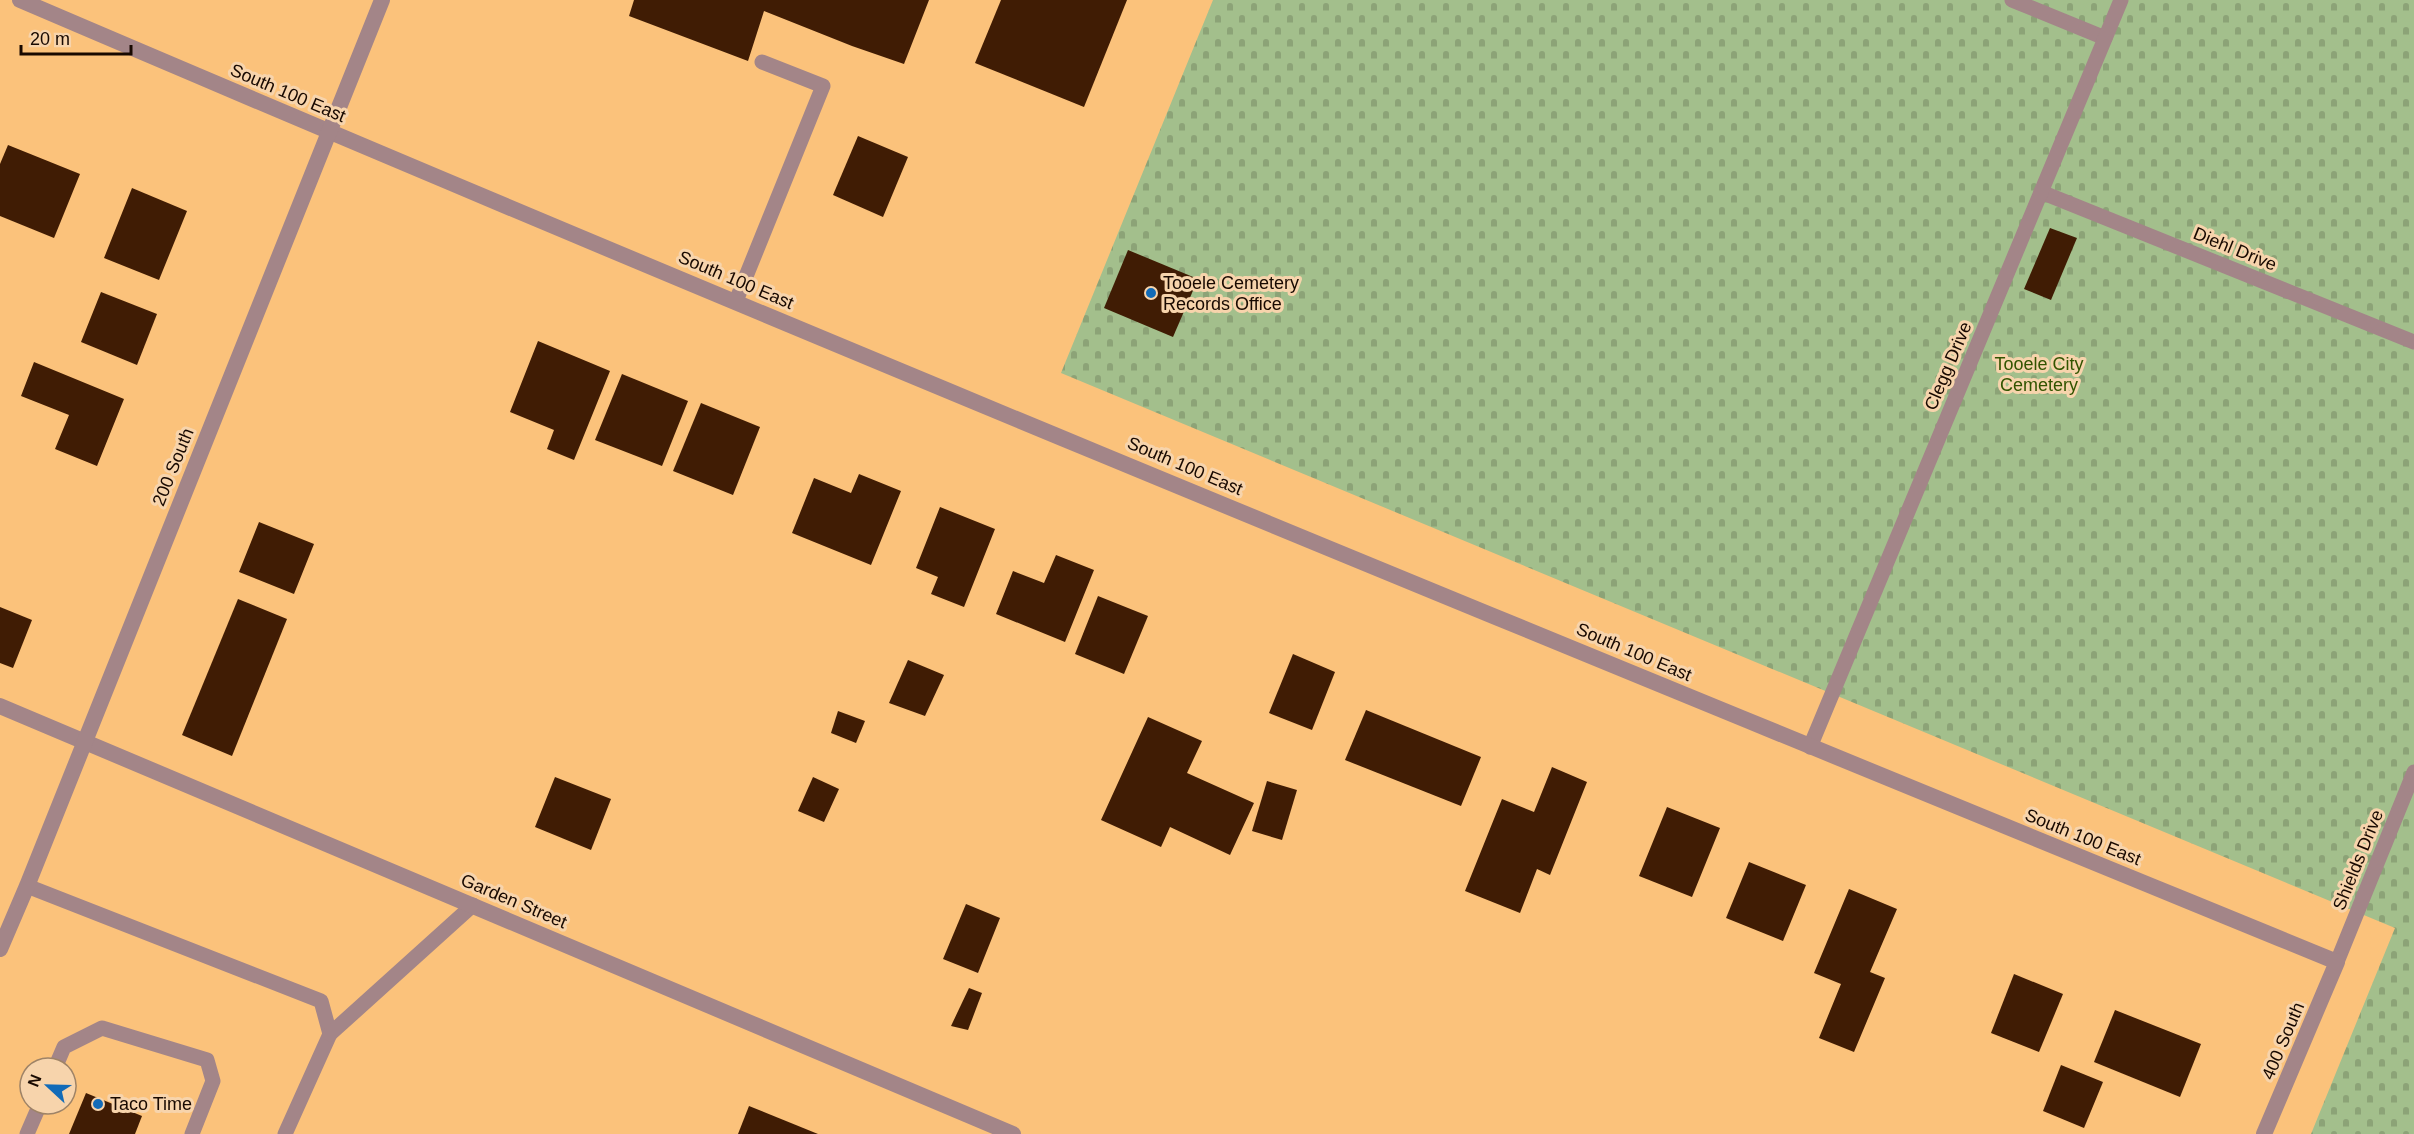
<svg xmlns="http://www.w3.org/2000/svg" width="2414" height="1134" font-family="Arial,sans-serif">
	<style>
		.cemetery { fill: url(#cemetery-stones) }
		.building { fill: #401c04 }
		.lines { fill: none; stroke-linecap: round; stroke-linejoin: round }
		.service { stroke: #a38588; stroke-width: 15 }
		.minor { stroke: #a38588; stroke-width: 16 }
		.tertiary { stroke: #a38588; stroke-width: 16 }
		.poi-dot { fill: #126bb8; stroke: #f7d4ac; stroke-width: 2 }
		.labels { text-anchor: middle; dominant-baseline: central; stroke-width: 6; stroke-linejoin: round; paint-order: stroke }
		.street-label { font-size: 18px; fill: #180900; stroke: #f7d4ac }
		.poi-label { font-size: 18px; fill: #180900; stroke: #f7d4ac; text-anchor: start }
		.park-label { font-size: 18px; fill: #325400; stroke: #f7d4ac }
	</style>
	<defs>
		<pattern id="cemetery-stones" width="16" height="16" patternUnits="userSpaceOnUse" patternTransform="scale(1.5)"><rect width="16" height="16" fill="#a3bf8c"/><path d="M2 7V4a2 2 0 0 1 4 0v3zM10 15v-3a2 2 0 0 1 4 0v3z" fill="#8ca377"/></pattern>
	</defs>
	<rect width="100%" height="100%" fill="#fbc27b"/>
	<polygon class="cemetery" points="1213,0 2414,0 2414,1134 2311,1134 2395,928 1061,373"/>
	<g class="building">
		<polygon points="634,0 929,0 904,64 852,46 764,11 748,61 629,16"/>
		<polygon points="1001,0 1127,0 1084,107 975,63"/>
		<polygon points="858,136 908,157 883,217 833,195"/>
		<polygon points="8,145 80,174 54,238 0,216 0,164"/>
		<polygon points="132,188 187,211 159,280 104,258"/>
		<polygon points="2050,228 2077,238 2051,300 2024,289"/>
		<polygon points="1128,250 1198,279 1173,337 1104,308"/>
		<polygon points="101,292 157,314 137,365 81,342"/>
		<polygon points="538,341 610,371 574,460 547,449 554,430 510,412"/>
		<polygon points="34,362 124,399 97,466 55,449 69,415 21,396"/>
		<polygon points="622,374 688,401 662,466 595,440"/>
		<polygon points="701,403 760,427 733,495 673,471"/>
		<polygon points="859,474 901,491 871,565 792,533 814,478 851,493"/>
		<polygon points="940,507 995,529 964,607 931,594 938,577 916,568"/>
		<polygon points="259,522 314,544 294,594 239,572"/>
		<polygon points="1056,555 1094,570 1065,642 996,614 1013,571 1044,583"/>
		<polygon points="1098,596 1148,616 1124,674 1075,654"/>
		<polygon points="238,599 287,619 232,756 182,735"/>
		<polygon points="0,607 32,620 13,668 0,663"/>
		<polygon points="1293,654 1335,672 1312,730 1269,713"/>
		<polygon points="908,660 944,675 925,716 889,703"/>
		<polygon points="1366,710 1481,757 1461,806 1345,760"/>
		<polygon points="838,711 865,721 856,743 831,733"/>
		<polygon points="1148,717 1202,741 1187,773 1254,803 1230,855 1170,827 1161,847 1101,820"/>
		<polygon points="1552,767 1587,782 1550,875 1537,869 1520,913 1465,891 1502,799 1534,812"/>
		<polygon points="555,777 611,799 591,850 535,827"/>
		<polygon points="813,777 839,789 824,822 798,811"/>
		<polygon points="1267,781 1297,790 1282,840 1252,831"/>
		<polygon points="1667,807 1720,828 1692,897 1639,876"/>
		<polygon points="1749,862 1806,885 1783,941 1726,918"/>
		<polygon points="1849,889 1897,909 1870,972 1885,978 1854,1052 1819,1038 1841,984 1814,973"/>
		<polygon points="966,904 1000,918 978,973 943,959"/>
		<polygon points="2014,974 2063,994 2039,1052 1991,1033"/>
		<polygon points="969,988 982,993 968,1030 951,1026"/>
		<polygon points="2115,1010 2201,1044 2180,1097 2094,1062"/>
		<polygon points="2061,1065 2103,1082 2084,1128 2043,1111"/>
		<polygon points="86,1093 142,1116 135,1134 69,1134"/>
		<polygon points="749,1106 818,1134 738,1134"/>
	</g>
	<g class="lines">
		<g class="service">
			<polyline points="2012,0 2105,38"/>
			<polyline points="2041,192 2414,342"/>
			<polyline points="736,301 823,86 762,62"/>
			<polyline points="1810,747 2121,0"/>
			<polyline points="27,886 321,1001 330,1034 285,1134"/>
			<polyline points="2337,962 2414,772"/>
			<polyline points="330,1034 473,905"/>
			<polyline points="55,1068 64,1047 102,1028 207,1060 213,1081 192,1134"/>
			<polyline points="27,1134 40,1104"/>
		</g>
		<g class="minor">
			<path d="M20,0C789,329 1563,645 2337,962L2264,1134"/>
			<polyline points="0,706 1013,1134"/>
		</g>
		<polyline class="tertiary" points="0,949 27,886 382,0"/>
	</g>
	<g class="poi-dot">
		<circle cx="1151" cy="293" r="6"/>
		<circle cx="98" cy="1104" r="6"/>
	</g>
	<g class="labels">
		<g class="street-label">
			<text transform="translate(288 93) rotate(23)">South 100 East</text>
			<text transform="translate(2235 249) rotate(22)">Diehl Drive</text>
			<text transform="translate(736 280) rotate(23)">South 100 East</text>
			<text transform="translate(1948 366) rotate(-67)">Clegg Drive</text>
			<text transform="translate(1185 466) rotate(23)">South 100 East</text>
			<text transform="translate(173 467) rotate(-68)">200 South</text>
			<text transform="translate(1634 652) rotate(23)">South 100 East</text>
			<text transform="translate(2083 837) rotate(22)">South 100 East</text>
			<text transform="translate(2358 860) rotate(-68)">Shields Drive</text>
			<text transform="translate(514 901) rotate(23)">Garden Street</text>
			<text transform="translate(2283 1041) rotate(-67)">400 South</text>
		</g>
		<g class="poi-label">
			<text x="1163" y="283">Tooele Cemetery<tspan x="1163" dy="21">Records Office</tspan></text>
			<text x="110" y="1104">Taco Time</text>
		</g>
		<g class="park-label">
			<text x="2039" y="364">Tooele City<tspan x="2039" dy="21">Cemetery</tspan></text>
		</g>
	</g>
	<g transform="translate(48 1086) rotate(292)"><circle r="28" fill="#f7d4ac" stroke="#9e8367" stroke-width="1.5"/>
	<path d="M0-4.5L10 22L0 15L-10 22Z" fill="#126bb8"/>
	<text y="-9" font-size="16" font-weight="bold" text-anchor="middle" fill="#180900">N</text>
	</g>
	<path d="M21 45v9h110v-9" fill="none" stroke="#180900" stroke-width="3"/>
	<text x="30" y="45" font-size="18" fill="#180900" stroke="#f7d4ac" stroke-width="4.5" paint-order="stroke">20 m</text>
</svg>
